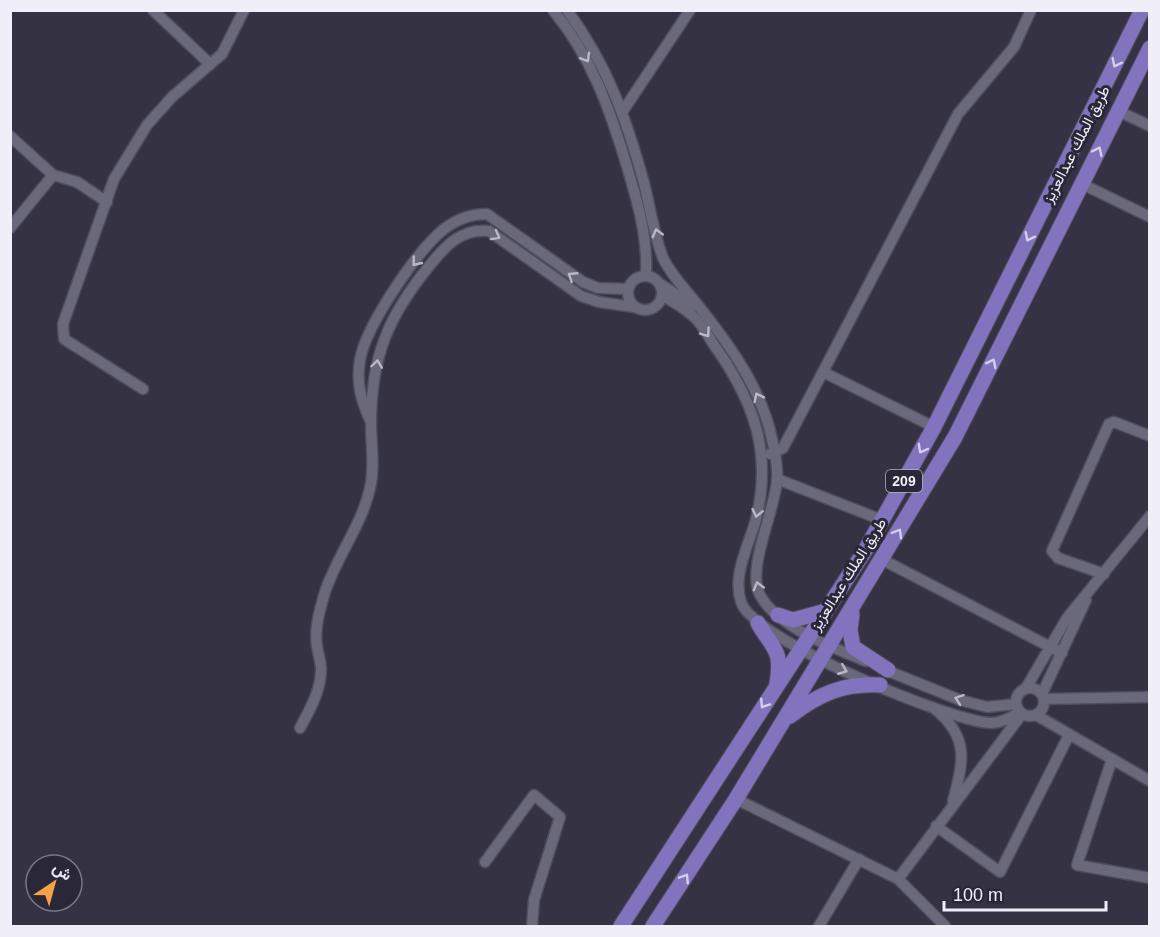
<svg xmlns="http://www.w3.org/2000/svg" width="1160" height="937" font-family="Helvetica,Vazirmatn,sans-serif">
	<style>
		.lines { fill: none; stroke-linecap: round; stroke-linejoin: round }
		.street-casing { stroke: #4f4d5b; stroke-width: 13 }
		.primary-casing { stroke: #4f4d5b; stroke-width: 17 }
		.street { stroke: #6a687b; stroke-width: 10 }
		.primary { stroke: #8173bd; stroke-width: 15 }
		.oneway { stroke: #bab8c7 }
		.oneway2 { stroke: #d4cfea }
		.labels { text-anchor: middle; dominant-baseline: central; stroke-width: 6; stroke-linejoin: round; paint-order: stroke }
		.shield { fill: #2a2838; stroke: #b4b3bf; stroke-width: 1.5 }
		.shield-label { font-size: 14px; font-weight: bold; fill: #efeef9 }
		.street-label { font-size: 15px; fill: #efeef9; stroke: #2a2838 }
	</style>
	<rect width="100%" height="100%" fill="#343243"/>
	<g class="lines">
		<defs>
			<g id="street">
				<polyline points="153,10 210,64"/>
				<path d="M553,10C591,56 609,107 626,163C637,200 648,236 646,275"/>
				<path d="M567,10C608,66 626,118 644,183C650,207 654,235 663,258C672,277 689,293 701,309C732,348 762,391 772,439C775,452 778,468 777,480C775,511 746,569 760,595C777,627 834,648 866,661"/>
				<polyline points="623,111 690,10"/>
				<polyline points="1118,111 1150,126"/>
				<polyline points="10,136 53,175 10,228"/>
				<polyline points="53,175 77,182 107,202"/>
				<polyline points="1082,184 1150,217"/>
				<circle cx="645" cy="293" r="17"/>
				<polyline points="660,284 695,306"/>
				<path d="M662,295C673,302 687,309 696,319C705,328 711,342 719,352C755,405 772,455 756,519C749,545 732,575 741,602C753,640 951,722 991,723C1002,723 1011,717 1020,712"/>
				<polyline points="823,372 934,427"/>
				<polyline points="143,389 64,339 63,324 114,179 147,125 172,97 222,54 244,10"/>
				<path d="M371,422C361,401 356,383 360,360C366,325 417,251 444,229C457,219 471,214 487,214L583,282L598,288L628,289"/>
				<polyline points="770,454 783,448 958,114 1014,47 1031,10"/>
				<polyline points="777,479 882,520"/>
				<polyline points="883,560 1062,653"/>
				<polyline points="1104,574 1058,558 1052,551 1109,424 1114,422 1150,436"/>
				<polyline points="883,669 960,700 987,707 1016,704"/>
				<circle cx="1030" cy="702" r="14"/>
				<polyline points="1026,688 1067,618 1150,516"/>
				<polyline points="1042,694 1086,600"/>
				<polyline points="1044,699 1150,697"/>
				<path d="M936,710C970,738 963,763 953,801"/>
				<polyline points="1036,715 1150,781"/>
				<path d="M300,728C310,709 321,691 321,669C321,661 318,654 317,646C314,629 320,609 325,592C337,556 362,525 370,488C375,467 371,445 371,424C371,357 388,316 430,265C446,245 462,228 489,231L581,296L599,302L634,307"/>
				<polyline points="1112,759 1077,865 1150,878"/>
				<polyline points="736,799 898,879 945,926"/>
				<polyline points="936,826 1000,872 1069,735"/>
				<polyline points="485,862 534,795 560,817 534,900 532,926"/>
				<polyline points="898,879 1022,714"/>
				<polyline points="819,926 859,859"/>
			</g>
			<g id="primary">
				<polyline points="852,614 850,630 853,647 888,670"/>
				<polyline points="778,615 793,620 826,611"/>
				<path d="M758,623C772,648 783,649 777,683"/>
				<path d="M790,716C819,694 843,683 880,685"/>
				<polyline points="621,926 866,549 934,427 1142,10"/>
				<polyline points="653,926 736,799 955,437 1150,48"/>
			</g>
		</defs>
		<use href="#street" class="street-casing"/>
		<use href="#primary" class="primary-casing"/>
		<use href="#street" class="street"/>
		<use href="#primary" class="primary"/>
	</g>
	<defs><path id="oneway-chevron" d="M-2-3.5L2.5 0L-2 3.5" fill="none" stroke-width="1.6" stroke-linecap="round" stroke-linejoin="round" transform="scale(1.5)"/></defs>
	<g class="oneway">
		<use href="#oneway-chevron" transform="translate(586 58) rotate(59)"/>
		<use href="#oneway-chevron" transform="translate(657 233) rotate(-105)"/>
		<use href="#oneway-chevron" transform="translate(496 236) rotate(29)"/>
		<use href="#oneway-chevron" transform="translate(416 262) rotate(129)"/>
		<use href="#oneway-chevron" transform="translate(572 276) rotate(-147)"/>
		<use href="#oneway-chevron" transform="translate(706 333) rotate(55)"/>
		<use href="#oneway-chevron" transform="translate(377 364) rotate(-82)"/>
		<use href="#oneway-chevron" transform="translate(758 397) rotate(-116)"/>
		<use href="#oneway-chevron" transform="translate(757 513) rotate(102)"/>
		<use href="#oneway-chevron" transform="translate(758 586) rotate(-105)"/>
		<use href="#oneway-chevron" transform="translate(843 670) rotate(22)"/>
		<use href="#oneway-chevron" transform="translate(959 699) rotate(-161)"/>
	</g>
	<g class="oneway2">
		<use href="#oneway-chevron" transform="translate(1116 63) rotate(117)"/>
		<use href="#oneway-chevron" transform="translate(1098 151) rotate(-64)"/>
		<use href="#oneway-chevron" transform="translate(1029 237) rotate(117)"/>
		<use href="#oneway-chevron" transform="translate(992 363) rotate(-63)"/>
		<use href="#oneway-chevron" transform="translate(922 449) rotate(119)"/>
		<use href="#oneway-chevron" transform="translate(898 533) rotate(-60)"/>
		<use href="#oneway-chevron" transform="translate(764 704) rotate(123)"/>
		<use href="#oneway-chevron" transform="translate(685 878) rotate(-57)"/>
	</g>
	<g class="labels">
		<rect class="shield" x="886" y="470" width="36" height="22" rx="4.5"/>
		<g class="shield-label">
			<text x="904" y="481">209</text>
		</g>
		<g class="street-label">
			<text transform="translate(1076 144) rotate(-63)">طريق الملك عبدالعزيز</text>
			<text transform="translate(848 574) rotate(-58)">طريق الملك عبدالعزيز</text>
		</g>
	</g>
	<rect width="1160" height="937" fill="none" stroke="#efeef9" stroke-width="24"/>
	<g transform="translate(54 883) rotate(36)"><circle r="28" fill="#2a2838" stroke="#797785" stroke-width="1.5"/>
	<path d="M0-4.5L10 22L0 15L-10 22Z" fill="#f4a344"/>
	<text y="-9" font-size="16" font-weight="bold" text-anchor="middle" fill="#efeef9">ش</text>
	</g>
	<path d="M944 901v9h162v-9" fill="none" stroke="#efeef9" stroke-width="3"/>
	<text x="953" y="901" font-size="18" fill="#efeef9" stroke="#2a2838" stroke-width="4.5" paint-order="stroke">100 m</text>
</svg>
